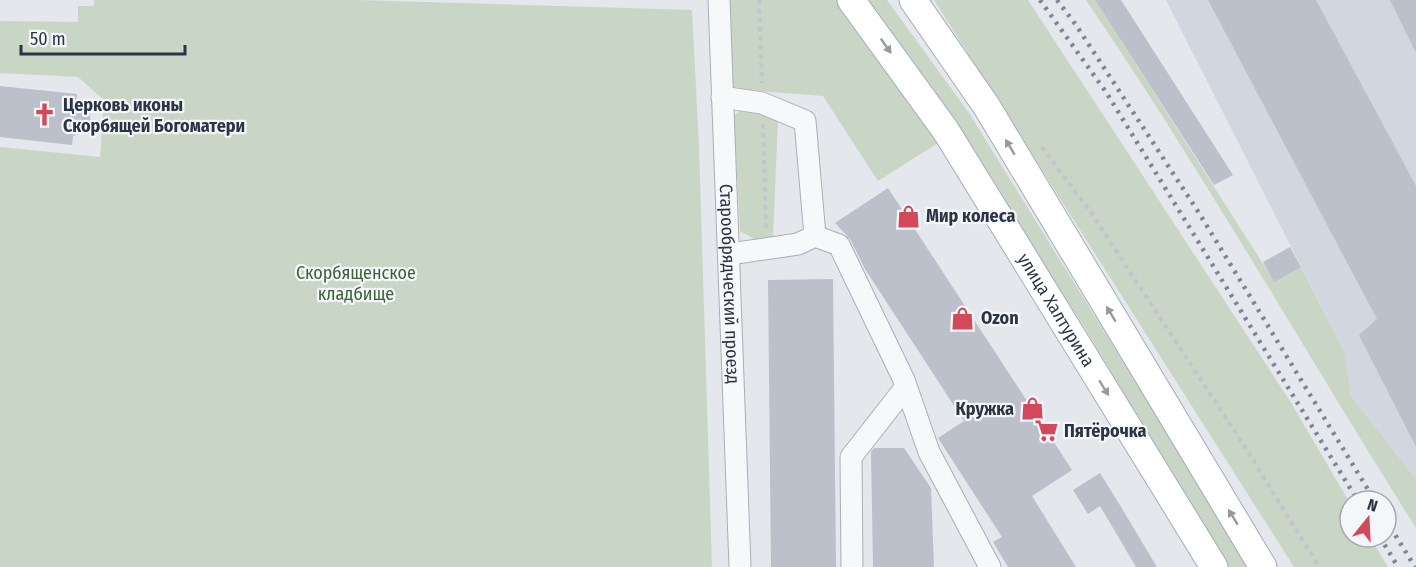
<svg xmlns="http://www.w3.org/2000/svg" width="1416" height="567" font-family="'Fira Sans Condensed',sans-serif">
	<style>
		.built { fill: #d2d6de }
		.green { fill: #c9d6c5 }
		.building { fill: #bbc0ca }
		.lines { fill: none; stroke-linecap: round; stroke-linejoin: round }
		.minor-casing { stroke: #a9aeb7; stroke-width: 23 }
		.major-casing { stroke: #a3abb8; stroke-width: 29 }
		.path { stroke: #c2c5cb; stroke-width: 4; stroke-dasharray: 4.5 4.5; stroke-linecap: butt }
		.minor { stroke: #f7f8fa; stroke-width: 21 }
		.major { stroke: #fff; stroke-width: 27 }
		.rail { stroke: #7d8696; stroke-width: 4.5; stroke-dasharray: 3 6; stroke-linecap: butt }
		.oneway { fill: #959aa2 }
		.labels { text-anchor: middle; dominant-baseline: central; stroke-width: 4.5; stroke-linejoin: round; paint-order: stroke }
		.poi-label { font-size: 18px; font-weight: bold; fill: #2b3445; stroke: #f4f6f9; text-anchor: start }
		.park-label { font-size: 18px; fill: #3f6138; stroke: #f4f6f9 }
		.street-label { font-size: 18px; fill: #2b3445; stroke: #f4f6f9 }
	</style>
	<rect width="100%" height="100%" fill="#e4e7ec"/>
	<polygon class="built" points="1166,0 1416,0 1416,479 1351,396 1345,353"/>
	<g class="green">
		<polygon points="94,0 357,0 692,10 699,146 712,567 0,567 0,147 100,157 104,100 78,77 0,73 0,21 78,22 78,6 94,6"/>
		<polygon points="729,0 836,0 938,143 878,181 823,96 733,89"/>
		<polygon points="866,0 887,0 969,113 1250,567 1228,567 1085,328 952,123"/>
		<polygon points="934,0 1028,0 1290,401 1350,503 1350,537 1370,537 1388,567 1294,567"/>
		<path d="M1086,0H1095L1274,281L1301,267L1345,353L1351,396L1416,479V528C1305,352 1203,172 1086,0Z"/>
		<polygon points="751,107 778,119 773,239 758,241 740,231 734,116 741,109"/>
	</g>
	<g class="building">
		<polygon points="1095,0 1121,0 1233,175 1214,185"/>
		<polygon points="1208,0 1316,0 1416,186 1416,447 1359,335 1377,319"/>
		<polygon points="1390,0 1416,0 1416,53"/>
		<polygon points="0,86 77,94 76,102 88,108 91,121 85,132 73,136 72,145 0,137"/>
		<polygon points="888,188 1072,470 1032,496 1076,567 1008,567 993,542 1002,537 938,438 964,421 865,269 850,239 835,223"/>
		<polygon points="1290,247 1301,267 1274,282 1263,262"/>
		<polygon points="833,279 836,567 771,567 768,280"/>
		<polygon points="874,448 904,448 931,488 934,567 873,567 871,452"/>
		<polygon points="1100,473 1118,502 1157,567 1136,567 1100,506 1088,514 1073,490"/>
	</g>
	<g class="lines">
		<defs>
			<g id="minor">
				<path id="s1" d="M719,0L740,567"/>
				<polyline points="722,97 762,103 805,121 815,236 839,245 904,380 929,452 990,567"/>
				<polyline points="730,254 798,244 815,236"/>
				<polyline points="852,567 851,457 905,388 904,380"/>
			</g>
			<g id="major">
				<path id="s2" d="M851,0L946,131L1214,567"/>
				<polyline points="913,0 987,107 1263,567"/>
			</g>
		</defs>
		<use href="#minor" class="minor-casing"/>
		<use href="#major" class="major-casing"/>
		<g class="path">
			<polyline points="759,0 762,83"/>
			<polyline points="763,124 766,230"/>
			<polyline points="1042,147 1092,214 1245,447 1319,567"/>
		</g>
		<use href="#minor" class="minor"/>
		<use href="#major" class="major"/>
		<g class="rail">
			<polyline points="1040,0 1106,92 1358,501"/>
			<polyline points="1057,0 1076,25 1199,213 1375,501"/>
			<polyline points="1386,520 1415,567"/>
			<polyline points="1380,537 1398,567"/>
		</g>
	</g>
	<defs><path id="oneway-solid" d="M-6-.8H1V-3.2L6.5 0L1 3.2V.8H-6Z" transform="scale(1.5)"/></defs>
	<g class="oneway">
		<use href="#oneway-solid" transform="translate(886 46) rotate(55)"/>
		<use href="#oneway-solid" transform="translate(1010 147) rotate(-121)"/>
		<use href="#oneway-solid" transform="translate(1111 314) rotate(-121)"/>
		<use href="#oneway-solid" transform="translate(1104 388) rotate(58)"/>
		<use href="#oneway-solid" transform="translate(1233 517) rotate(-121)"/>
	</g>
	<defs>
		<symbol id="church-bare" viewBox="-9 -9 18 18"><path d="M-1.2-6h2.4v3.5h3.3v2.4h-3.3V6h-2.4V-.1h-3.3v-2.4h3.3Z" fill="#d1495b" stroke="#f4f6f9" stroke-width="2.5" paint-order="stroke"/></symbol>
		<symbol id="shop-bare" viewBox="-9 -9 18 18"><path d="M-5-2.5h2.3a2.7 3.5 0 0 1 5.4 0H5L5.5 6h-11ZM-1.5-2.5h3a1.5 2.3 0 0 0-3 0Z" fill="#d1495b" stroke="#f4f6f9" stroke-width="2.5" paint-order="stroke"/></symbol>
		<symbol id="supermarket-bare" viewBox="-9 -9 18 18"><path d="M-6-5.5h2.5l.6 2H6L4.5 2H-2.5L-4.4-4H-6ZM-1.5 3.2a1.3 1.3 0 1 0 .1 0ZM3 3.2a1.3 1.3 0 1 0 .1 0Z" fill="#d1495b" stroke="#f4f6f9" stroke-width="2.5" paint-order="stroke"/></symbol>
	</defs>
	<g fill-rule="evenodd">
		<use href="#church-bare" x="28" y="98" width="33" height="33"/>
		<use href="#shop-bare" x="892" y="200" width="33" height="33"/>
		<use href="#shop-bare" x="946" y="302" width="33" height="33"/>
		<use href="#shop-bare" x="1016" y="392" width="33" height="33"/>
		<use href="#supermarket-bare" x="1030" y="414" width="33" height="33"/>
	</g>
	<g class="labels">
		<g class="poi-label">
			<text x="63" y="105">Церковь иконы<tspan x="63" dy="21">Скорбящей Богоматери</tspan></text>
			<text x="926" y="216">Мир колеса</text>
			<text x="981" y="318">Ozon</text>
			<text x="1014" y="409" text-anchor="end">Кружка</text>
			<text x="1064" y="431">Пятёрочка</text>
		</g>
		<g class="park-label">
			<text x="356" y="273">Скорбященское<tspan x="356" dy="21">кладбище</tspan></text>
		</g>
		<g class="street-label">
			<text stroke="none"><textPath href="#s1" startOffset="284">Старообрядческий проезд</textPath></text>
			<text stroke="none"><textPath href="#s2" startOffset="372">улица Халтурина</textPath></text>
		</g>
	</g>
	<g transform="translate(1368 519) rotate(18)"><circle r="28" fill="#f4f6f9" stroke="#a4a8b1" stroke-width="1.5"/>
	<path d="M0-4.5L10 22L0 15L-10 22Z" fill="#d1495b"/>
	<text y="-9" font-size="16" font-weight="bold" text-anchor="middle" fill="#2b3445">N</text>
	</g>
	<path d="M21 45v9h164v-9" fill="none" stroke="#2b3445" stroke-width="3"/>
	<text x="30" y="45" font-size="18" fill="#2b3445" stroke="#f4f6f9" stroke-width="4.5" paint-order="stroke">50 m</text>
</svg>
